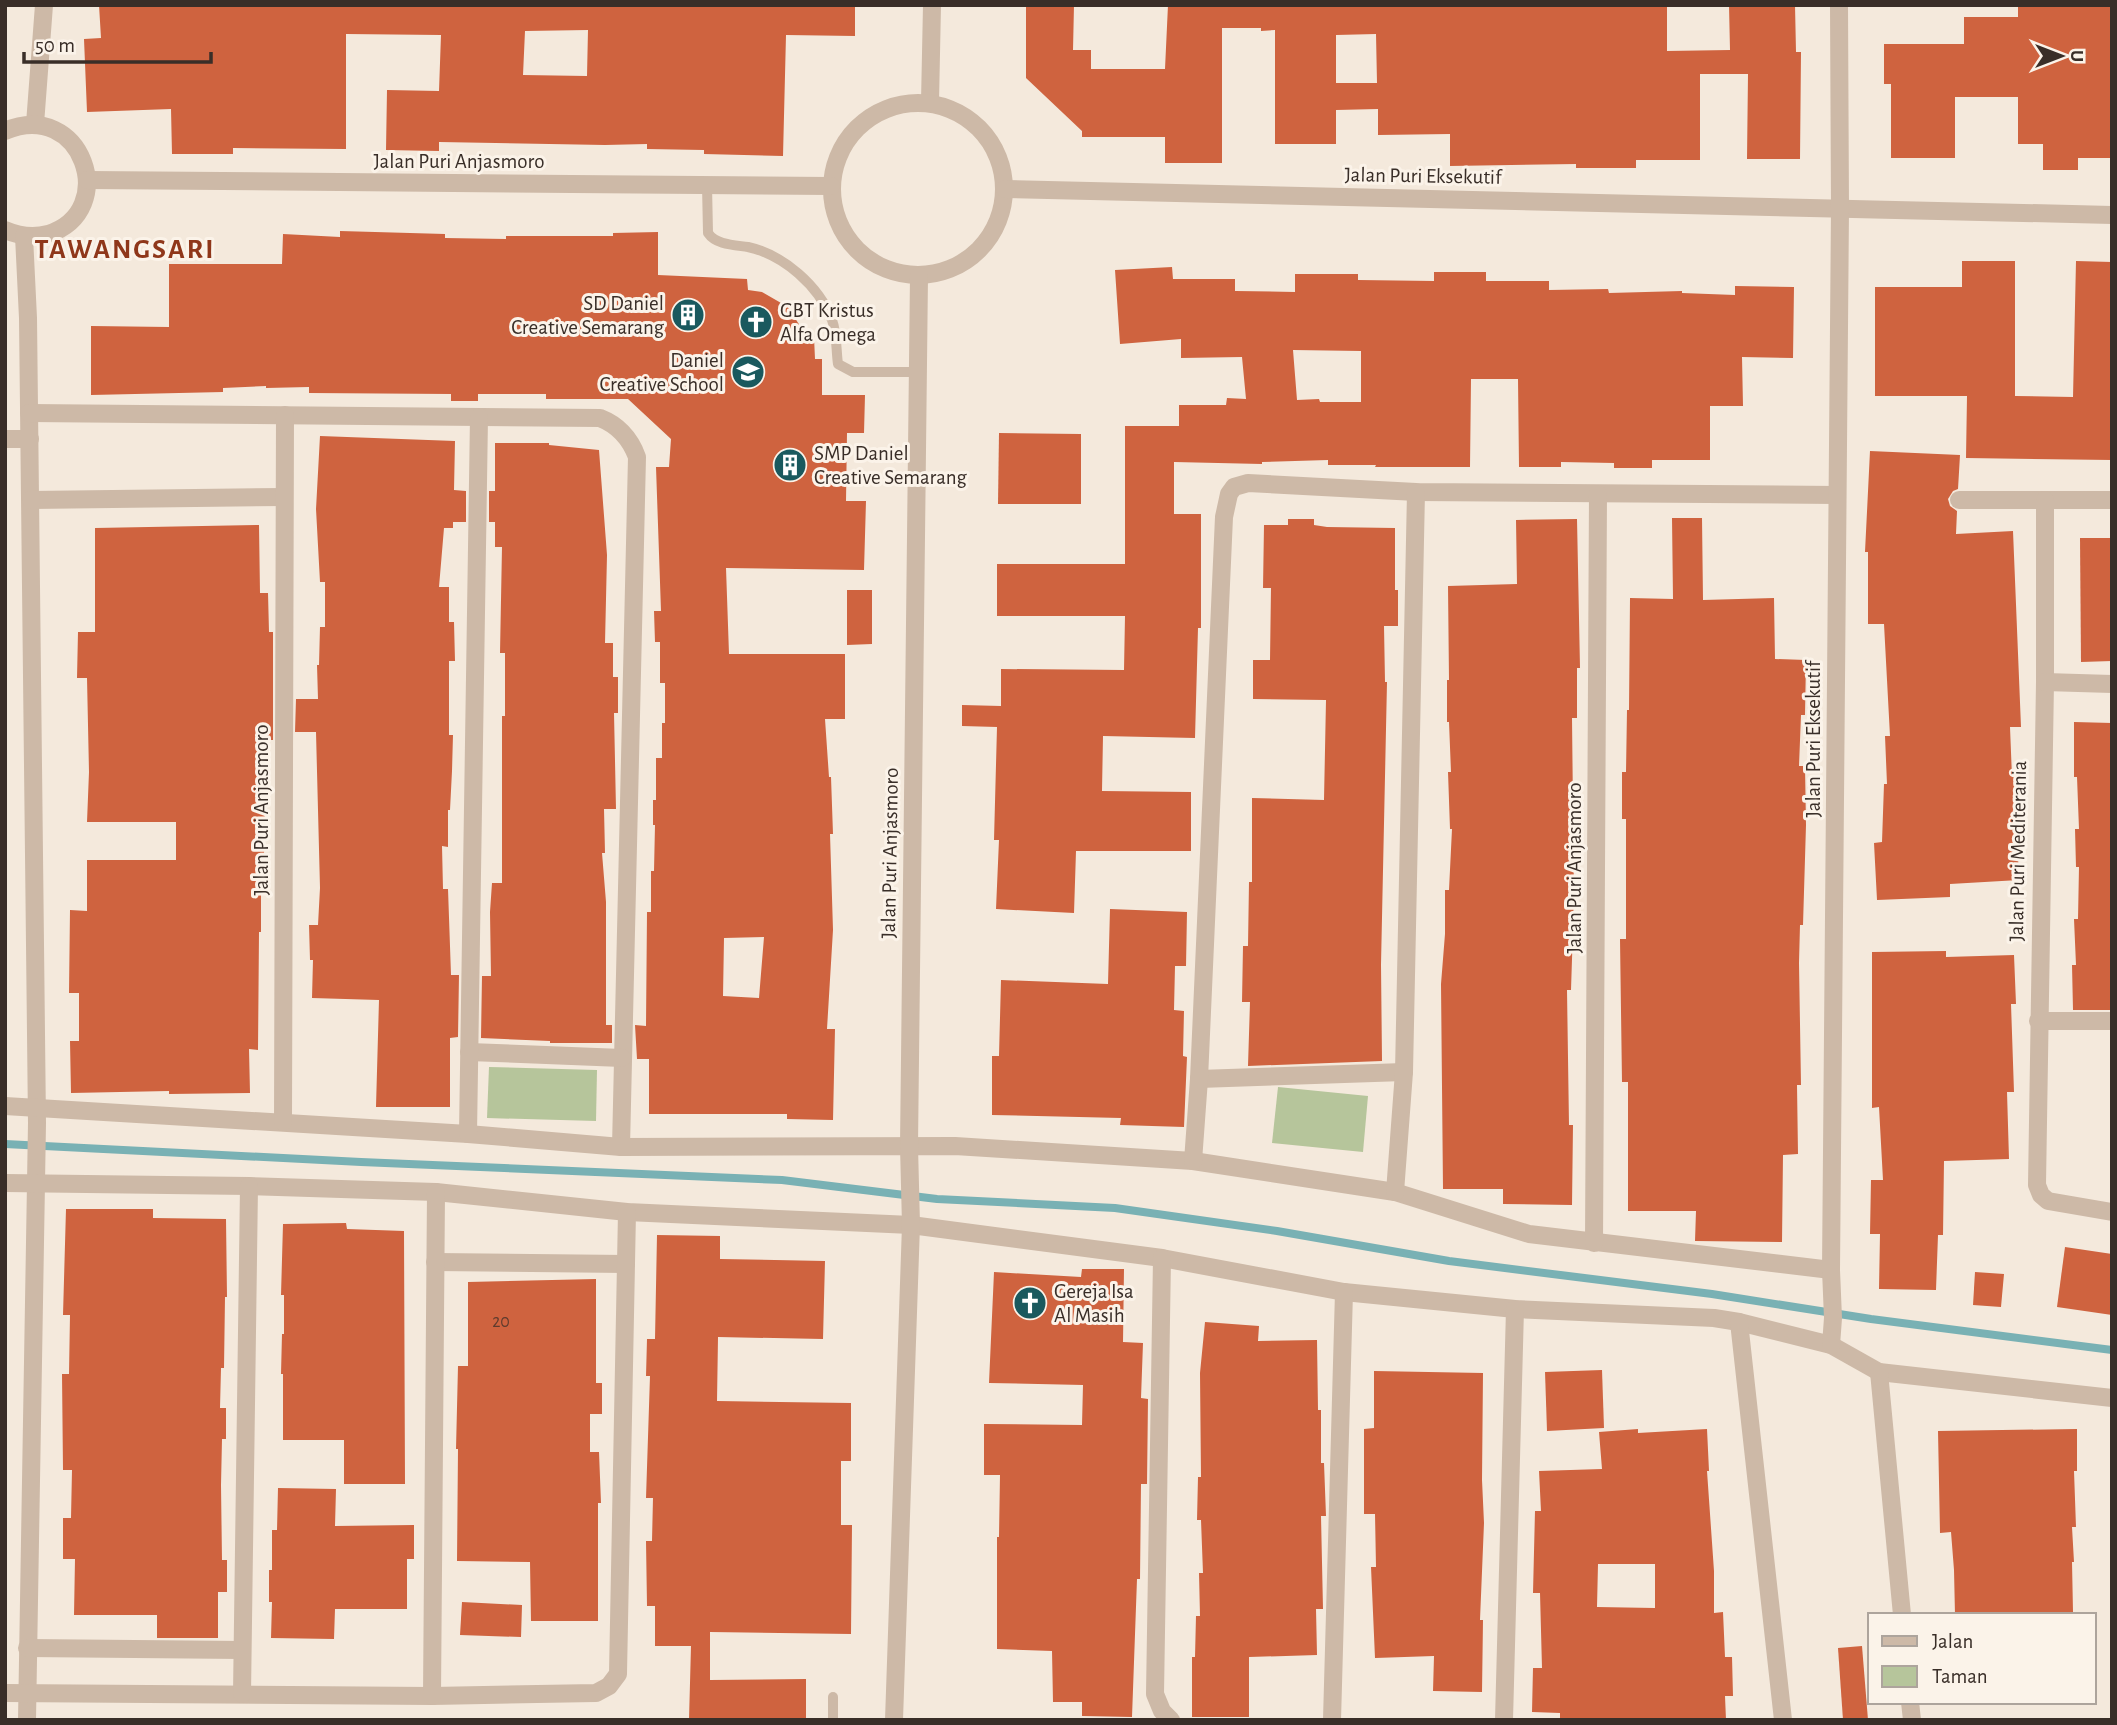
<svg xmlns="http://www.w3.org/2000/svg" width="2117" height="1725" font-family="'Alegreya Sans',sans-serif">
	<style>
		.green { fill: #b6c59b }
		.lines { fill: none; stroke-linecap: round; stroke-linejoin: round }
		.stream { stroke: #79b1b4; stroke-width: 8 }
		.building { fill: #cf633f; fill-rule: evenodd }
		.lane { stroke: #cdb9a7; stroke-width: 10 }
		.street { stroke: #cdb9a7; stroke-width: 18 }
		.labels { text-anchor: middle; dominant-baseline: central; stroke-width: 6; stroke-linejoin: round; paint-order: stroke }
		.number-label { font-size: 18px; fill: #5e3b2e }
		.street-label { font-size: 21px; fill: #392e28; stroke: #fbf3e9 }
		.poi-label { font-size: 21px; fill: #392e28; stroke: #fbf3e9; text-anchor: start }
		.district-label { font-size: 28px; font-weight: bold; letter-spacing: 2px; fill: #8f371a; stroke: #fbf3e9 }
	</style>
	<rect width="100%" height="100%" fill="#f4e9dc"/>
	<g class="green">
		<polygon points="489,1067 597,1070 596,1121 487,1118"/>
		<polygon points="1278,1087 1368,1096 1363,1152 1272,1143"/>
	</g>
	<g class="lines">
		<polyline class="stream" points="5,1144 361,1162 782,1180 937,1199 1115,1208 1277,1231 1449,1261 1712,1294 1871,1319 2112,1350"/>
	</g>
	<g class="building">
		<path d="M99,5H855V36L786,35L783,156L704,154V150L647,149V144L605,145L439,142V151L386,150L387,90L439,91L441,35L346,34V149L233,148V154H172L171,109L87,112L84,39L101,38ZM588,30L587,76L523,75L525,31Z"/>
		<path d="M1026,5H1074L1073,50H1091V69H1165L1168,5H1667V51L1730,50L1729,5H1795L1796,52H1801L1800,159H1747L1748,74H1700V160H1636V168H1576V164L1450,166V134L1378,135V109L1336,110V144H1275V30L1261,31V28H1222V163H1165V137H1082V131L1026,78ZM1376,34L1377,83H1336V35Z"/>
		<polygon points="2018,5 2112,5 2112,158 2078,158 2078,170 2043,170 2043,144 2018,144 2018,97 1955,97 1955,158 1891,158 1891,84 1884,84 1884,44 1964,44 1964,17 2018,17"/>
		<path d="M340,231L445,234V238L506,239V236H613V233L658,232V275L747,279L748,290L762,292L788,307L807,337H814L815,359H822V395H865L864,433H847L846,501H866L864,570L726,568L729,654H845V719H825L829,777H831L833,834H830L833,930L827,1029H835L833,1120L787,1119V1114H649V1059H637L635,1025L646,1026L647,912H651V871H654L655,825H653V800H656V758H662V723H665V683H660V642H655L654,611H661L656,467H669L671,439L628,399H546V394H478V401H451V394L309,393V387L266,388V386L223,388V392L91,395V326L169,327V264H282L283,234L340,237ZM764,937L759,998L723,996L724,938Z"/>
		<polygon points="1962,261 2015,261 2015,396 2073,397 2076,261 2112,262 2112,460 1966,458 1967,396 1875,396 1875,287 1962,287"/>
		<path d="M1172,267L1173,279H1235V291L1295,292V274H1358V280L1434,281V272H1486V281H1549V290L1608,289L1609,293L1682,291V293L1735,295V286L1794,287L1793,358L1742,357L1743,406H1710V460H1652V468H1614V463L1561,462V467H1519L1518,379H1471L1470,467H1375L1376,465H1328V460L1262,462V464L1174,462V514H1201V628H1198L1195,738L1103,736L1102,791L1191,792V851H1076L1074,913L996,909L999,840H994L997,727L962,726V705L1001,706V669L1124,670L1125,616H997V564H1125V426H1179V405H1226L1227,398L1246,399L1242,357L1181,358V339L1120,344L1115,270ZM1293,350L1361,351V402H1320L1319,399L1297,400Z"/>
		<polygon points="999,433 1081,434 1081,504 998,504"/>
		<polygon points="320,436 455,441 454,490 466,491 466,522 453,522 453,528 444,528 439,587 449,587 449,622 454,622 455,661 449,661 449,735 453,735 452,771 450,810 448,810 448,847 442,846 443,889 448,889 451,975 459,975 458,1037 450,1038 450,1107 376,1107 379,1000 312,998 313,960 310,960 309,925 318,925 320,888 316,732 295,732 296,699 318,699 317,665 319,665 320,627 325,627 325,582 320,582 316,509"/>
		<polygon points="495,443 549,443 549,445 599,450 607,555 605,643 613,643 613,677 618,677 618,713 614,713 616,809 604,809 605,853 602,853 606,902 606,1025 612,1025 612,1043 550,1043 550,1041 481,1038 482,976 491,976 490,912 492,883 502,883 502,716 505,716 505,653 500,653 502,547 495,547 495,522 489,522 489,491 495,491"/>
		<polygon points="1870,451 1960,455 1958,489 1953,491 1948,499 1950,506 1957,511 1956,534 2013,531 2021,727 2010,727 2012,777 2015,777 2019,880 1950,884 1950,897 1877,900 1874,843 1882,842 1884,784 1887,784 1885,736 1890,736 1884,624 1868,624 1868,552 1865,552"/>
		<polygon points="1672,518 1702,518 1703,600 1774,598 1775,659 1806,660 1805,715 1801,715 1799,766 1805,766 1806,825 1803,925 1800,925 1799,963 1801,1085 1797,1085 1798,1154 1783,1155 1782,1242 1695,1241 1696,1211 1628,1211 1628,1082 1622,1082 1620,939 1626,939 1626,819 1622,819 1622,772 1626,772 1627,710 1629,710 1630,598 1673,599"/>
		<polygon points="1288,519 1314,519 1314,525 1327,527 1395,528 1395,590 1398,590 1398,626 1384,626 1385,682 1387,682 1381,965 1382,1061 1248,1066 1250,1002 1242,1002 1243,946 1248,946 1249,882 1252,882 1252,798 1324,800 1326,700 1253,699 1253,660 1270,660 1271,588 1263,588 1264,525 1288,525"/>
		<polygon points="1577,519 1580,668 1577,668 1577,718 1572,718 1574,897 1571,990 1567,990 1569,1125 1573,1125 1572,1205 1503,1204 1503,1189 1443,1189 1441,984 1445,934 1445,890 1449,890 1452,829 1450,829 1448,772 1451,772 1449,722 1447,722 1447,680 1449,680 1448,586 1517,584 1516,520"/>
		<polygon points="259,525 260,593 268,593 269,632 273,632 273,740 266,740 264,856 261,856 261,932 259,932 258,1050 249,1049 250,1093 169,1094 169,1091 71,1093 70,1041 79,1041 79,993 69,993 70,910 87,911 87,860 176,860 176,822 87,822 89,772 87,678 77,678 78,632 95,632 95,528"/>
		<polygon points="2080,538 2112,538 2112,661 2081,662"/>
		<polygon points="847,590 872,590 872,644 847,645"/>
		<polygon points="2074,722 2112,723 2112,1010 2073,1010 2072,965 2076,965 2074,919 2078,919 2079,867 2076,867 2075,829 2079,829 2077,777 2074,777"/>
		<polygon points="1110,909 1187,912 1186,966 1175,966 1174,1010 1184,1011 1183,1056 1187,1057 1184,1127 1120,1125 1121,1118 992,1115 992,1056 999,1056 1001,980 1108,984"/>
		<polygon points="1946,951 1946,957 2014,955 2016,1004 2011,1004 2014,1092 2007,1092 2009,1159 1944,1161 1943,1235 1938,1235 1936,1290 1879,1289 1880,1234 1870,1234 1871,1180 1883,1180 1879,1107 1872,1108 1872,952"/>
		<polygon points="66,1209 153,1209 153,1218 226,1219 227,1297 225,1297 224,1368 221,1368 220,1408 226,1408 226,1439 222,1439 221,1485 222,1560 227,1560 227,1592 218,1592 218,1638 157,1638 157,1615 74,1615 75,1559 63,1559 63,1518 71,1518 72,1470 63,1470 62,1374 69,1374 70,1315 63,1315"/>
		<polygon points="346,1223 347,1229 404,1231 405,1484 344,1484 344,1440 283,1440 283,1374 281,1374 282,1334 284,1334 284,1295 281,1295 283,1224"/>
		<polygon points="657,1235 720,1236 720,1259 825,1261 823,1339 718,1337 717,1401 851,1403 851,1461 841,1461 841,1525 852,1525 851,1634 710,1632 710,1680 806,1679 806,1720 689,1720 691,1646 655,1646 655,1606 647,1606 646,1541 652,1541 653,1498 646,1498 650,1376 646,1376 647,1339 655,1339"/>
		<polygon points="2065,1247 2112,1254 2112,1315 2057,1307"/>
		<polygon points="1082,1269 1124,1269 1123,1342 1143,1343 1141,1398 1148,1399 1147,1484 1141,1484 1140,1579 1137,1579 1132,1717 1082,1716 1082,1702 1053,1702 1052,1651 997,1649 997,1537 999,1537 1000,1475 984,1475 984,1424 1082,1425 1083,1385 989,1383 994,1272 1081,1277"/>
		<polygon points="1975,1272 2004,1274 2001,1307 1973,1305"/>
		<polygon points="596,1279 596,1383 602,1383 602,1414 590,1414 590,1452 599,1452 601,1503 598,1503 598,1621 531,1621 530,1562 457,1561 458,1449 456,1449 458,1366 468,1366 468,1282"/>
		<polygon points="1205,1322 1259,1326 1258,1341 1317,1340 1318,1410 1321,1410 1321,1463 1324,1463 1326,1516 1321,1516 1323,1609 1316,1609 1317,1655 1249,1657 1249,1717 1192,1717 1192,1657 1195,1657 1196,1616 1200,1616 1199,1573 1203,1573 1201,1520 1197,1520 1198,1477 1201,1477 1200,1373"/>
		<polygon points="1602,1370 1604,1428 1547,1431 1545,1372"/>
		<polygon points="1374,1371 1483,1373 1482,1480 1484,1523 1480,1620 1483,1620 1482,1692 1433,1691 1434,1656 1375,1658 1371,1567 1376,1567 1375,1514 1364,1514 1364,1429 1374,1428"/>
		<path d="M1638,1429V1433L1707,1429L1709,1471H1707L1714,1571V1613L1723,1612L1725,1657H1732L1733,1696H1725L1726,1720H1560V1713L1532,1712L1533,1668H1542L1540,1593H1533L1535,1511H1541L1539,1471L1602,1469L1599,1432ZM1598,1564H1655V1608L1597,1607Z"/>
		<polygon points="2077,1429 2077,1471 2074,1471 2076,1527 2072,1527 2074,1562 2072,1562 2073,1612 2064,1612 2064,1615 1955,1615 1954,1570 1951,1532 1940,1533 1938,1431"/>
		<polygon points="278,1488 336,1489 335,1526 414,1525 414,1559 407,1559 407,1609 335,1609 334,1639 271,1638 272,1602 269,1602 269,1570 272,1570 272,1530 277,1530"/>
		<polygon points="462,1602 522,1605 521,1637 460,1635"/>
		<polygon points="1862,1646 1868,1720 1843,1720 1838,1648"/>
	</g>
	<g class="lines">
		<g class="lane">
			<path d="M707,185L708,233C716,245 734,245 748,247C784,255 819,286 832,320C837,333 836,350 838,364L853,372H918"/>
			<polyline points="833,1697 833,1720"/>
		</g>
		<g class="street">
			<polyline points="930,102 932,5"/>
			<circle cx="918" cy="189" r="86"/>
			<polyline points="35,124 44,5"/>
			<path d="M5,131C82,98 121,211 48,234C33,238 19,236 5,230"/>
			<polyline points="87,180 831,186"/>
			<polyline points="1005,189 2112,215"/>
			<polyline points="24,236 28,318 37,1123 27,1720"/>
			<path d="M29,413L600,418C618,425 630,438 637,457L621,1147"/>
			<polyline points="5,439 30,439"/>
			<polyline points="31,500 284,497"/>
			<polyline points="1959,500 2112,500"/>
			<polyline points="2045,500 2045,682 2037,1185 2041,1195 2048,1201 2112,1212"/>
			<polyline points="2045,682 2112,684"/>
			<polyline points="2038,1021 2112,1021"/>
			<polyline points="469,1052 622,1058"/>
			<polyline points="1199,1079 1404,1072"/>
			<polyline points="5,1106 468,1134 621,1147 955,1146 1193,1161 1395,1192 1529,1234 1831,1270"/>
			<polyline points="283,1122 285,415"/>
			<polyline points="468,1134 479,417"/>
			<polyline points="1193,1161 1199,1079 1224,517 1229,494 1234,487 1248,483 1416,492 1837,495"/>
			<polyline points="5,1183 249,1186 436,1192 627,1212 911,1225 1162,1258 1344,1292 1515,1309 1714,1318 1739,1322 1831,1345 1879,1372 2112,1398"/>
			<polyline points="1395,1192 1404,1072 1416,492"/>
			<polyline points="1594,1243 1598,494"/>
			<polyline points="1162,1258 1155,1694 1162,1711 1171,1720"/>
			<polyline points="435,1262 626,1264"/>
			<polyline points="1739,1322 1783,1720"/>
			<polyline points="1831,1345 1833,1318 1831,1270 1840,209 1839,5"/>
			<polyline points="1879,1372 1902,1615"/>
			<polyline points="27,1648 242,1650"/>
			<polyline points="5,1693 432,1696 596,1693 609,1686 618,1674 627,1212"/>
			<polyline points="242,1694 249,1186"/>
			<polyline points="432,1696 436,1192"/>
			<polyline points="1910,1702 1912,1720"/>
			<polyline points="894,1720 911,1225 909,1146 919,276"/>
			<polyline points="1332,1720 1344,1292"/>
			<polyline points="1504,1720 1515,1309"/>
		</g>
	</g>
	<defs>
		<symbol id="building-disc" viewBox="-11 -11 22 22"><circle r="9.5" fill="#1a595e" stroke="#fbf3e9"/><path d="M-4-6H4V6H1V3H-1V6H-4ZM-2.5-4.3h1.7v1.8h-1.7ZM.8-4.3h1.7v1.8H.8ZM-2.5-1h1.7V.8h-1.7ZM.8-1h1.7V.8H.8Z" fill="#fff"/></symbol>
		<symbol id="church-disc" viewBox="-11 -11 22 22"><circle r="9.5" fill="#1a595e" stroke="#fbf3e9"/><path d="M-1.2-6h2.4v3.5h3.3v2.4h-3.3V6h-2.4V-.1h-3.3v-2.4h3.3Z" fill="#fff"/></symbol>
		<symbol id="school-disc" viewBox="-11 -11 22 22"><circle r="9.5" fill="#1a595e" stroke="#fbf3e9"/><path d="M0-5L7-2L0 1L-7-2ZM-4 1L0 2.5L4 1V4Q0 6-4 4Z" fill="#fff"/></symbol>
	</defs>
	<g fill-rule="evenodd">
		<use href="#building-disc" x="669" y="296" width="38" height="38"/>
		<use href="#church-disc" x="737" y="303" width="38" height="38"/>
		<use href="#school-disc" x="729" y="353" width="38" height="38"/>
		<use href="#building-disc" x="771" y="446" width="38" height="38"/>
		<use href="#church-disc" x="1011" y="1284" width="38" height="38"/>
	</g>
	<g class="labels">
		<g class="number-label">
			<text x="501" y="1322">20</text>
		</g>
		<g class="street-label">
			<text x="459" y="161">Jalan Puri Anjasmoro</text>
			<text transform="translate(1423 176) rotate(1)">Jalan Puri Eksekutif</text>
			<text transform="translate(1813 739) rotate(-90)">Jalan Puri Eksekutif</text>
			<text transform="translate(261 810) rotate(-90)">Jalan Puri Anjasmoro</text>
			<text transform="translate(2018 851) rotate(-89)">Jalan Puri Mediterania</text>
			<text transform="translate(890 853) rotate(-89)">Jalan Puri Anjasmoro</text>
			<text transform="translate(1574 868) rotate(-90)">Jalan Puri Anjasmoro</text>
		</g>
		<g class="poi-label">
			<text x="664" y="303" text-anchor="end">SD Daniel<tspan x="664" dy="24">Creative Semarang</tspan></text>
			<text x="780" y="310">GBT Kristus<tspan x="780" dy="24">Alfa Omega</tspan></text>
			<text x="724" y="360" text-anchor="end">Daniel<tspan x="724" dy="24">Creative School</tspan></text>
			<text x="814" y="453">SMP Daniel<tspan x="814" dy="24">Creative Semarang</tspan></text>
			<text x="1054" y="1291">Gereja Isa<tspan x="1054" dy="24">Al Masih</tspan></text>
		</g>
		<g class="district-label">
			<text x="125" y="250">TAWANGSARI</text>
		</g>
	</g>
	<rect width="2117" height="1725" fill="none" stroke="#392e28" stroke-width="14"/>
	<rect x="1868" y="1613" width="228" height="91" fill="#fbf3e9" stroke="#ada49c" stroke-width="2"/>
	<rect x="1882" y="1636" width="35" height="10" fill="#cdb9a7" stroke="#ada49c" stroke-width="2"/>
	<text x="1932" y="1648" font-size="21" fill="#392e28">Jalan</text>
	<rect x="1882" y="1666" width="35" height="21" fill="#b6c59b" stroke="#ada49c" stroke-width="2"/>
	<text x="1932" y="1683" font-size="21" fill="#392e28">Taman</text>
	<g transform="translate(2061 56) rotate(90)" stroke="#fbf3e9" stroke-width="5" paint-order="stroke">
	<path d="M0-5L12 26L0 18L-12 26Z" fill="#392e28"/>
	<text y="-10" font-size="19" font-weight="bold" text-anchor="middle" fill="#392e28">U</text>
	</g>
	<path d="M24 52v10h187v-10" fill="none" stroke="#392e28" stroke-width="3.5"/>
	<text x="35" y="52" font-size="21" fill="#392e28" stroke="#fbf3e9" stroke-width="5" paint-order="stroke">50 m</text>
</svg>
